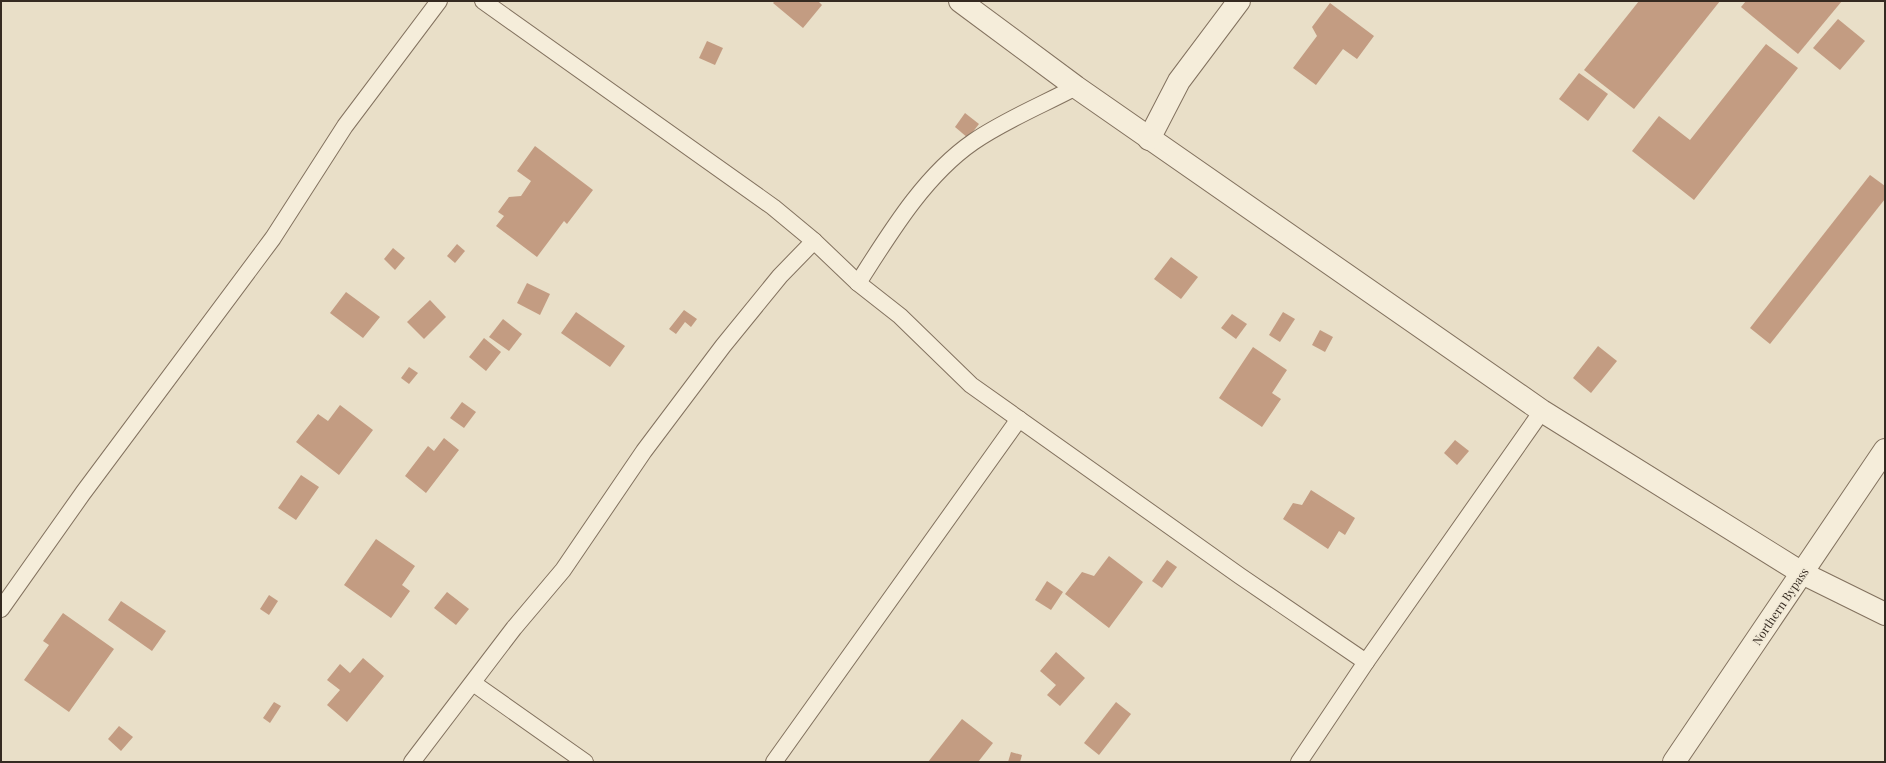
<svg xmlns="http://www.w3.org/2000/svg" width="1886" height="763" font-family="'Playfair Display',serif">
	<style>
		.building { fill: #c39c82 }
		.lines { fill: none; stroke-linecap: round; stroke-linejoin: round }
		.service-casing { stroke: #83725f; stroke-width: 18 }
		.minor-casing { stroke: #83725f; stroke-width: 24 }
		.service { stroke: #f5edda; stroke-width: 16 }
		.minor { stroke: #f5edda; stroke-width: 22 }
		.labels { text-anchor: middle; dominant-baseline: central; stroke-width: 3; stroke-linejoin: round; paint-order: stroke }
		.street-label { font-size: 12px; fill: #352a21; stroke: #f1e9d6 }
	</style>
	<rect width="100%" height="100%" fill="#e9dfc8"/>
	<g class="building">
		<polygon points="775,1 818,1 822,5 803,28 773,3"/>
		<polygon points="1639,1 1720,1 1634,109 1584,70"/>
		<polygon points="1746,1 1842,1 1798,54 1741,7"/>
		<polygon points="1330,3 1374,36 1357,59 1343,49 1316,85 1293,68 1317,36 1312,27"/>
		<polygon points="1838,19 1865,41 1840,70 1813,48"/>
		<polygon points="707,41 723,48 715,65 699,58"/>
		<polygon points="1766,44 1798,68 1694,200 1632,151 1659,116 1690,140"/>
		<polygon points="1579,73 1608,94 1588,121 1559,99"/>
		<polygon points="965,113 979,124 968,138 955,127"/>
		<polygon points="535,146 593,190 567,224 564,221 537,257 496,226 504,216 498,212 509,197 521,196 531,181 517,171"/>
		<polygon points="1870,175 1885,186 1885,199 1770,344 1750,328"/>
		<polygon points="457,244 465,251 455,263 447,256"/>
		<polygon points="393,248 405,258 395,270 384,259"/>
		<polygon points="1171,257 1198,277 1181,299 1154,279"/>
		<polygon points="527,283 550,294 540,315 517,303"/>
		<polygon points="346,292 380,317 363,338 330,313"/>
		<polygon points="430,300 446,317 424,339 407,322"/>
		<polygon points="684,310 697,319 691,327 685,322 676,334 669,329"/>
		<polygon points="576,312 625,346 610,367 561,333"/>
		<polygon points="1283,312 1295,319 1280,342 1269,335"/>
		<polygon points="1232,314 1247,324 1236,339 1221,328"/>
		<polygon points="503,319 522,334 509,351 489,337"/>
		<polygon points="1320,330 1333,337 1325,352 1312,345"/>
		<polygon points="484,338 501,352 486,371 469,357"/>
		<polygon points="1598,346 1617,361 1591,393 1573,378"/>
		<polygon points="1253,347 1287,370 1272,393 1281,399 1262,427 1219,398"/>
		<polygon points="409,367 418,373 409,384 401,378"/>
		<polygon points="462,402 476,412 464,428 450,418"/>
		<polygon points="340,405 373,430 339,475 296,442 318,414 328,421"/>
		<polygon points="444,438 459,450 426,493 405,476 428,446 434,451"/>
		<polygon points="1455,440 1469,451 1457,465 1444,453"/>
		<polygon points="301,475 319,487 296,520 278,508"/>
		<polygon points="1311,490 1355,518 1345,535 1339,531 1328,549 1283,519 1293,503 1302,505"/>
		<polygon points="376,539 415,566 402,585 410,591 391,618 344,585"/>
		<polygon points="1109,556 1143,582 1109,628 1065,594 1082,572 1094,576"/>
		<polygon points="1167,560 1177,567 1162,588 1152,581"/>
		<polygon points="1047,581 1063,592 1051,610 1035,600"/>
		<polygon points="447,592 469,609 456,625 434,608"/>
		<polygon points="269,595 278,601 269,615 260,609"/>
		<polygon points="121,601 166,631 152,651 108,620"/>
		<polygon points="63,613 114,649 69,712 24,680 49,645 43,641"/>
		<polygon points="1056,652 1085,678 1060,706 1047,695 1056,685 1040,671"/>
		<polygon points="363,658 384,676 347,722 327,705 340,690 327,680 340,664 350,673"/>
		<polygon points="274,702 281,706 270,723 263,718"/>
		<polygon points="1116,702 1131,714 1099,755 1084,743"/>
		<polygon points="962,719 993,743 978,762 928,762"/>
		<polygon points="119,726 133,737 121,751 108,739"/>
		<polygon points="1011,752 1022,755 1020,762 1008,762"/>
	</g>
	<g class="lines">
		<defs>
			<g id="service">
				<polyline points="483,1 773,207 814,241 858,283 900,316 971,385 1240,576 1366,662"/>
				<path d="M858,283C890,233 924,176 973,142C1005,120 1042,105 1076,87"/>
				<polyline points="1,609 83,493 273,238 345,126 439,1"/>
				<polyline points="473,683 585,762"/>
				<polyline points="412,762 514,628 563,570 644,451 723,346 780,276 814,241"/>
				<polyline points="774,762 1019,419"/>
				<polyline points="1299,762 1366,662 1542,411"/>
			</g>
			<g id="minor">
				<polyline points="960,1 1076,87 1542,411 1802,573 1885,614"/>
				<polyline points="1149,139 1179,81 1239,1"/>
				<polyline points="1674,762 1885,450"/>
			</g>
		</defs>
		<use href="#service" class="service-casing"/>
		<use href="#minor" class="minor-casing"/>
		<use href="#service" class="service"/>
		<use href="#minor" class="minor"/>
	</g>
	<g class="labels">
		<g class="street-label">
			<text transform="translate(1780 606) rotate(-56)">Northern Bypass</text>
		</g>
	</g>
	<rect width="1886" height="763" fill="none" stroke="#352a21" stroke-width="4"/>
</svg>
